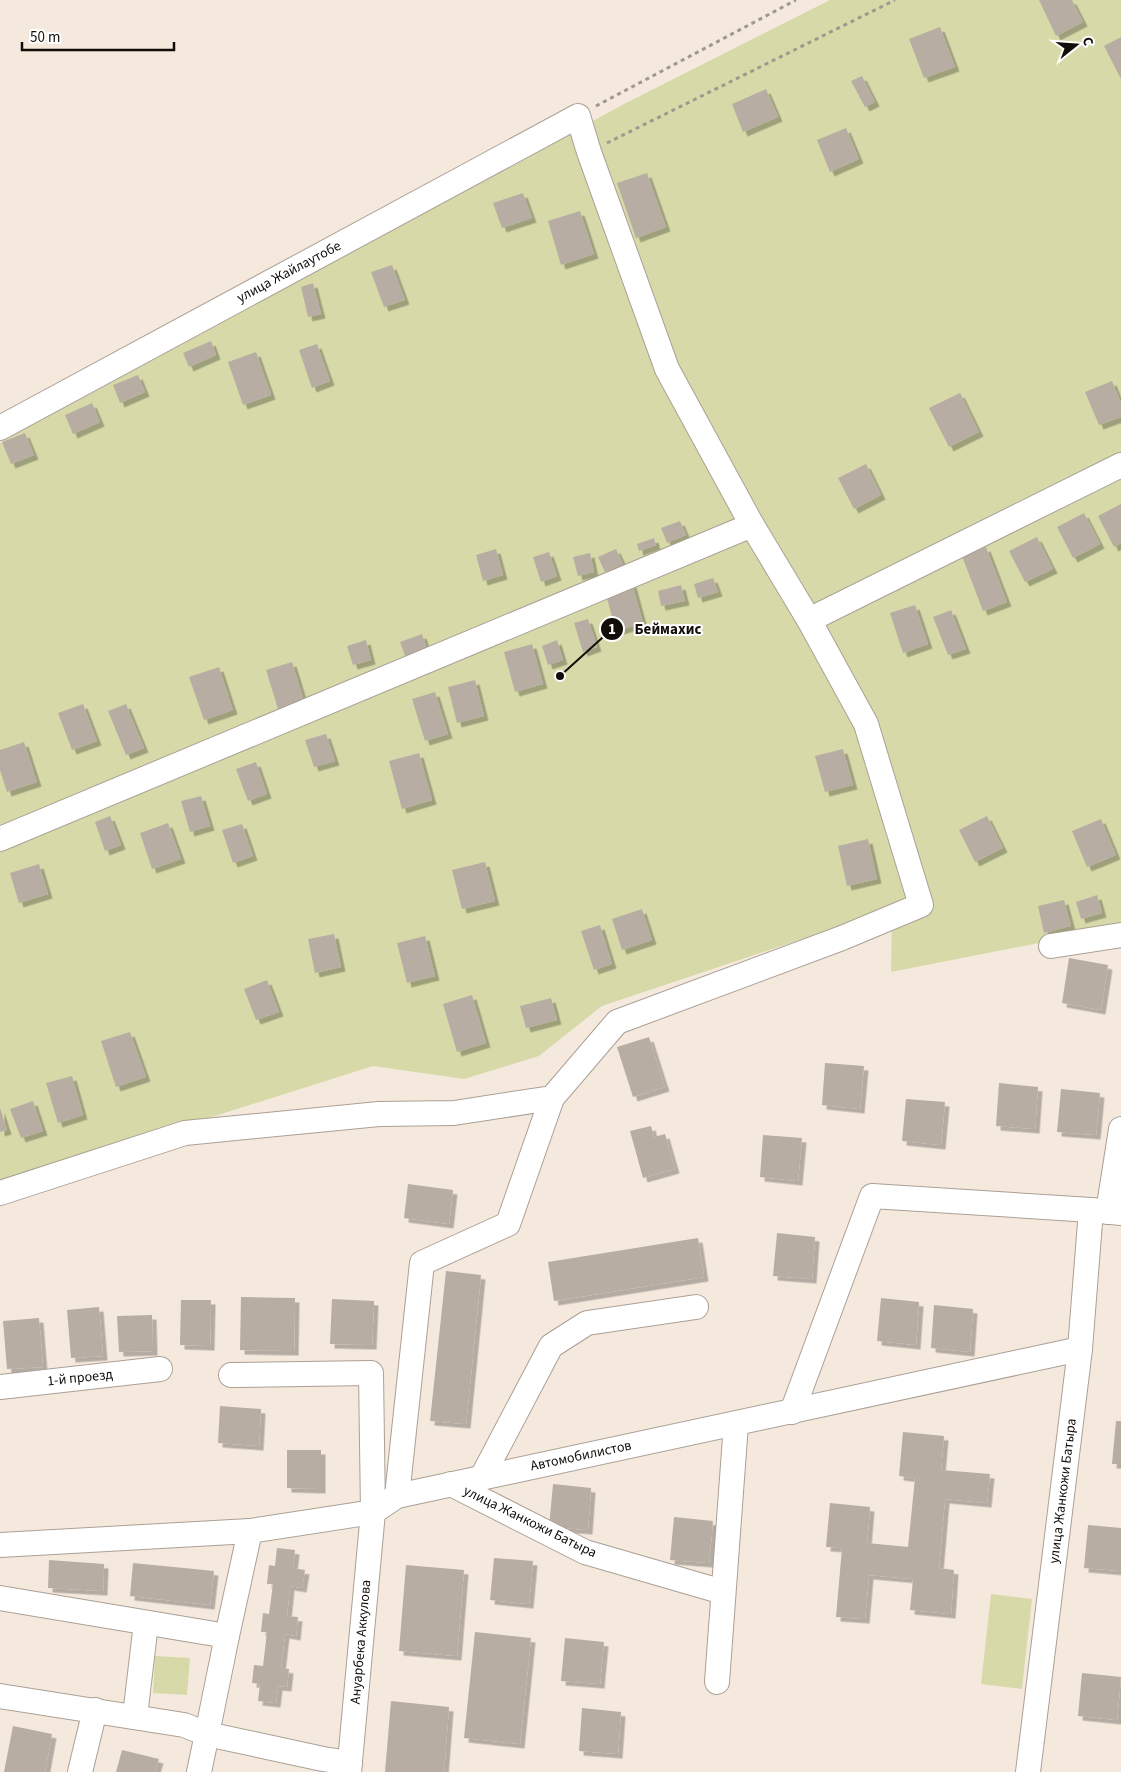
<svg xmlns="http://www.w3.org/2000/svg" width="1121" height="1772" font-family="'Source Sans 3',sans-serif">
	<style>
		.green { fill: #d7daa8 }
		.building { fill: #b8ada3; filter: url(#shadow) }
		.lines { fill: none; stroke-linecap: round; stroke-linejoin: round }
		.minor-casing { stroke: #aba096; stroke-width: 26 }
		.path { stroke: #a0988f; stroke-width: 3; stroke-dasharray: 4 4; stroke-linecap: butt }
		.minor { stroke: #fff; stroke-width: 24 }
		.labels { text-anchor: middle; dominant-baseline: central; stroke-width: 4; stroke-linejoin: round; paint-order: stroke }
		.street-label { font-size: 14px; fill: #110e0a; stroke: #fff }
		.leader { fill: none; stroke: #110e0a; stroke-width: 2 }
		.callout-dot { fill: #110e0a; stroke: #fff; stroke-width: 2 }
		.mark-label { font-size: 15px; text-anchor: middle; font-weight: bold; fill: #fff }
		.callout-label { font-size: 15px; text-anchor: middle; font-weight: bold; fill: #110e0a; stroke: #fff; stroke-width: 4; stroke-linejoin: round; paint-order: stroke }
	</style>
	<defs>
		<filter id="shadow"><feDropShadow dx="4.5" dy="4.5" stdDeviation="0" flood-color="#0004"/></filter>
	</defs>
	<rect width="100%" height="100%" fill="#f5e9de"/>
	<g class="green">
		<polygon points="830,0 1121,0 1121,924 1105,930 891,972 892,909 602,1006 539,1056 464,1079 373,1066 0,1184 0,443 624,104"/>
		<polygon points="991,1594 1032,1599 1022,1689 981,1684"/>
		<polygon points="155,1656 190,1658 187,1695 153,1693"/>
	</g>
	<g class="building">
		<polygon points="1039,0 1072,0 1083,22 1056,36"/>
		<polygon points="940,27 955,67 924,78 909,39"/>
		<polygon points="1121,37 1121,79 1104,46"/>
		<polygon points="862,76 875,102 865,107 851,81"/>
		<polygon points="766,89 778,117 743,132 732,104"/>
		<polygon points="846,128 859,159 830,172 817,140"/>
		<polygon points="647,173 666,227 636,238 617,183"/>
		<polygon points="523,193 532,218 502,228 493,203"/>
		<polygon points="580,211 594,254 561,265 548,221"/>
		<polygon points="392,265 405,300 384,307 371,272"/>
		<polygon points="313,283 321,314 308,317 301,287"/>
		<polygon points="211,341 216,355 189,367 183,353"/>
		<polygon points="317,344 330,381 312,388 299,350"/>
		<polygon points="256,352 271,395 243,405 228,362"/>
		<polygon points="138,375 145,392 120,403 113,385"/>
		<polygon points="1112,381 1121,403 1121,417 1099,425 1085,392"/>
		<polygon points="960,393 979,432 949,447 929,408"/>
		<polygon points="92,403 100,422 73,434 65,415"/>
		<polygon points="25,433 34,455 11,464 2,442"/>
		<polygon points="866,464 881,495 854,509 838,478"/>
		<polygon points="1121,504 1121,543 1114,547 1098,516"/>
		<polygon points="1084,513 1100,544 1073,558 1057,527"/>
		<polygon points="680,521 686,535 667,543 661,528"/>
		<polygon points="1037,537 1053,569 1025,582 1009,551"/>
		<polygon points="654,538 656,545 639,551 637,544"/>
		<polygon points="986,547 1007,602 983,611 962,556"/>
		<polygon points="496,549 503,575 483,581 476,555"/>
		<polygon points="616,549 623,564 605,572 598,557"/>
		<polygon points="549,552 557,576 541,582 533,557"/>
		<polygon points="590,553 594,572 578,576 573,557"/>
		<polygon points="713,578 718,592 698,598 694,584"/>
		<polygon points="632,583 643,623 616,631 605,591"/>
		<polygon points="681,585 685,601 661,606 658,591"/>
		<polygon points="915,605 928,644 903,653 890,613"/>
		<polygon points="951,610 966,649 948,655 933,617"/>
		<polygon points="588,619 597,647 583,652 574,623"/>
		<polygon points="422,634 427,649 405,656 400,642"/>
		<polygon points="366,640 371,660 353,665 347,646"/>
		<polygon points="557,640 563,660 548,665 542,646"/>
		<polygon points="532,644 543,684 515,692 504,652"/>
		<polygon points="292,662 304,701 278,709 266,670"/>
		<polygon points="219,667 233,710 204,720 189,677"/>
		<polygon points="475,680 484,716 457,723 448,687"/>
		<polygon points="435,692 448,734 425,741 412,699"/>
		<polygon points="83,704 97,741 72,750 58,713"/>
		<polygon points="126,704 144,748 126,755 108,711"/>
		<polygon points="326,734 335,761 314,767 305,740"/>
		<polygon points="24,742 37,782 7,792 0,770 0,750"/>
		<polygon points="843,749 853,785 825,792 815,756"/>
		<polygon points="419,753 432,800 402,809 389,761"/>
		<polygon points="256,762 267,794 248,801 236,769"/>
		<polygon points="201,796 210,826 190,832 181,801"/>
		<polygon points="110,816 121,845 105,851 95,822"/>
		<polygon points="987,816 1003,848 975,862 959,830"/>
		<polygon points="1101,819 1116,855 1087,867 1072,831"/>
		<polygon points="168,823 181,859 152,869 140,833"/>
		<polygon points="242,824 253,856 233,863 222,830"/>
		<polygon points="868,839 877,879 847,886 838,846"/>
		<polygon points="485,862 495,901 462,909 452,870"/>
		<polygon points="39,864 48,894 19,903 10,873"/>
		<polygon points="1097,895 1102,913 1081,919 1076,902"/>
		<polygon points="1064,900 1071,926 1044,933 1038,906"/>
		<polygon points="642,909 652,940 622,950 612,919"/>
		<polygon points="600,925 612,964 594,970 581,931"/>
		<polygon points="334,934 341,967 315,973 308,939"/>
		<polygon points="425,936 435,976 407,983 397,943"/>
		<polygon points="1069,958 1108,965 1101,1010 1062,1003"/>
		<polygon points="267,980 279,1012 256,1020 244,989"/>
		<polygon points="472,995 486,1043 457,1052 443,1004"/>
		<polygon points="551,998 557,1020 526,1028 520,1006"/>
		<polygon points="130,1032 146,1077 116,1087 101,1041"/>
		<polygon points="649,1037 665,1087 633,1097 617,1047"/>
		<polygon points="825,1063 864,1066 860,1109 822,1105"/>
		<polygon points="72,1076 83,1115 58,1123 46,1083"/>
		<polygon points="999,1083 1038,1087 1035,1129 996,1126"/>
		<polygon points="1061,1089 1100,1093 1096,1135 1057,1132"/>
		<polygon points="906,1099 945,1102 941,1145 902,1141"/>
		<polygon points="33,1101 43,1131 21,1138 10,1109"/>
		<polygon points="0,1108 7,1130 0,1132"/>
		<polygon points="651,1126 654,1137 665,1134 675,1169 643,1178 630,1131"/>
		<polygon points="763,1135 802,1138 798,1181 760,1177"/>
		<polygon points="408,1184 453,1190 449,1224 404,1218"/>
		<polygon points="777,1233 815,1237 812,1279 773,1276"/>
		<polygon points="698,1238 704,1277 554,1301 548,1262"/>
		<polygon points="446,1271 481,1275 466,1424 430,1421"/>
		<polygon points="241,1297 295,1298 294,1351 240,1350"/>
		<polygon points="881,1298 919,1302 916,1345 877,1341"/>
		<polygon points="332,1299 374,1301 372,1345 330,1344"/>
		<polygon points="181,1300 211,1300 210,1346 180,1345"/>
		<polygon points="934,1305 973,1309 970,1352 931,1348"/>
		<polygon points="99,1307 103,1356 71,1358 67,1310"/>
		<polygon points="152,1315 153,1351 119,1352 117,1316"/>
		<polygon points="39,1318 43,1367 7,1369 3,1321"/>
		<polygon points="220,1406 261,1409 259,1446 218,1443"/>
		<polygon points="1116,1421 1121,1421 1121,1464 1112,1464"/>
		<polygon points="903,1432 944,1436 941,1470 990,1474 987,1503 945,1499 939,1568 954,1570 951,1614 910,1610 913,1579 869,1575 865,1619 836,1617 842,1548 826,1547 830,1503 870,1507 867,1543 908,1547 915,1478 899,1476"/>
		<polygon points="287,1450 321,1450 321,1489 287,1488"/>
		<polygon points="553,1484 591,1488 588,1530 549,1527"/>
		<polygon points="674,1517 713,1521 709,1563 670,1560"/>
		<polygon points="1088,1525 1121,1528 1121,1571 1084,1568"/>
		<polygon points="277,1548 295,1550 293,1568 305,1570 302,1588 290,1586 287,1616 298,1617 296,1636 285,1634 281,1668 289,1669 287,1687 278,1686 276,1703 258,1701 260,1684 252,1683 254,1665 263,1666 267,1632 261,1632 263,1613 269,1614 273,1584 267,1584 269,1565 275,1566"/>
		<polygon points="494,1558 533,1561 529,1604 490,1600"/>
		<polygon points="49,1560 104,1564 103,1591 48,1588"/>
		<polygon points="133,1563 214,1571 210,1605 130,1596"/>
		<polygon points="406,1565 464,1570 457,1656 399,1651"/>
		<polygon points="475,1632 531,1638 520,1744 464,1738"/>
		<polygon points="565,1638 604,1642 600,1684 561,1681"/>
		<polygon points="1082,1673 1121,1677 1117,1720 1078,1716"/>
		<polygon points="391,1701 449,1707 444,1772 385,1772"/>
		<polygon points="582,1708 621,1712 618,1754 579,1751"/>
		<polygon points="13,1726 52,1734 45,1772 4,1772"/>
		<polygon points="122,1750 159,1759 155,1772 116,1772"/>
	</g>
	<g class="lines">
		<defs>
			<g id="minor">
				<polyline points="0,428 578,116 589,152 667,369 752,525 809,620 866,724 921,905 842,938 617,1022 552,1098 454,1113 379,1114 185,1133 0,1193"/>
				<polyline points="809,620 1121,465"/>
				<polyline points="0,839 752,525"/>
				<polyline points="1051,946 1121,935"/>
				<polyline points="1108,1212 1121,1129"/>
				<polyline points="231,1375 371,1373 373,1512 349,1772"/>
				<polyline points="0,1387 160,1369"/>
				<polyline points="792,1412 872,1196 1091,1210 1121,1213"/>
				<polyline points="482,1477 551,1346 587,1323 696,1307"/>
				<polyline points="451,1484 585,1552 723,1592"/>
				<polyline points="397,1496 422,1263 508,1224 552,1098"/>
				<polyline points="0,1545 250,1531 373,1512 397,1496 1080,1349"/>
				<polyline points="0,1598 227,1636 207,1734 323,1759 350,1763"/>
				<polyline points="227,1636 250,1531"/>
				<polyline points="717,1682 736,1424"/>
				<polyline points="0,1696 184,1725 207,1734 199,1772"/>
				<polyline points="135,1716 146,1623"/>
				<polyline points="80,1772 95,1710"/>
				<polyline points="1028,1772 1080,1349 1091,1210"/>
			</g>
		</defs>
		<use href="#minor" class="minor-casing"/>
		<g class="path">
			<polyline points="596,106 796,0"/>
			<polyline points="607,143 895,0"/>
		</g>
		<use href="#minor" class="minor"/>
	</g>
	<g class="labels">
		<g class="street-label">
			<text transform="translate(289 272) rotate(-28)">улица Жайлаутобе</text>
			<text transform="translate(80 1378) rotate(-6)">1-й проезд</text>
			<text transform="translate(581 1456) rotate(-12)">Автомобилистов</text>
			<text transform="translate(1063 1491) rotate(-83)">улица Жанкожи Батыра</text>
			<text transform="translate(530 1522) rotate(26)">улица Жанкожи Батыра</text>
			<text transform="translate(361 1642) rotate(-85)">Ануарбека Аккулова</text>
		</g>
	</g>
	<path class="leader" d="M560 676L612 629"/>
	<g class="callout-dot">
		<circle cx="560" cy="676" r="5"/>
		<circle cx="612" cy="629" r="12"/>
	</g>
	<g class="mark-label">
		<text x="612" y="634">1</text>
	</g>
	<g class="callout-label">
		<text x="668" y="634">Беймахис</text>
	</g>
	<g transform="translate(1076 45) rotate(73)" stroke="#ffffff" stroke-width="4" paint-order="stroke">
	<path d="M0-4L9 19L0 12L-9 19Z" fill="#110e0a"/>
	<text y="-8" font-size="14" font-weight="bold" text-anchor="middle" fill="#110e0a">С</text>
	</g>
	<path d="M22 42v8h152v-8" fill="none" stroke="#110e0a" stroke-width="2.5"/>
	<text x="30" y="42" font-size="15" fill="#110e0a" stroke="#ffffff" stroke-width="4" paint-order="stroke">50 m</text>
</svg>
